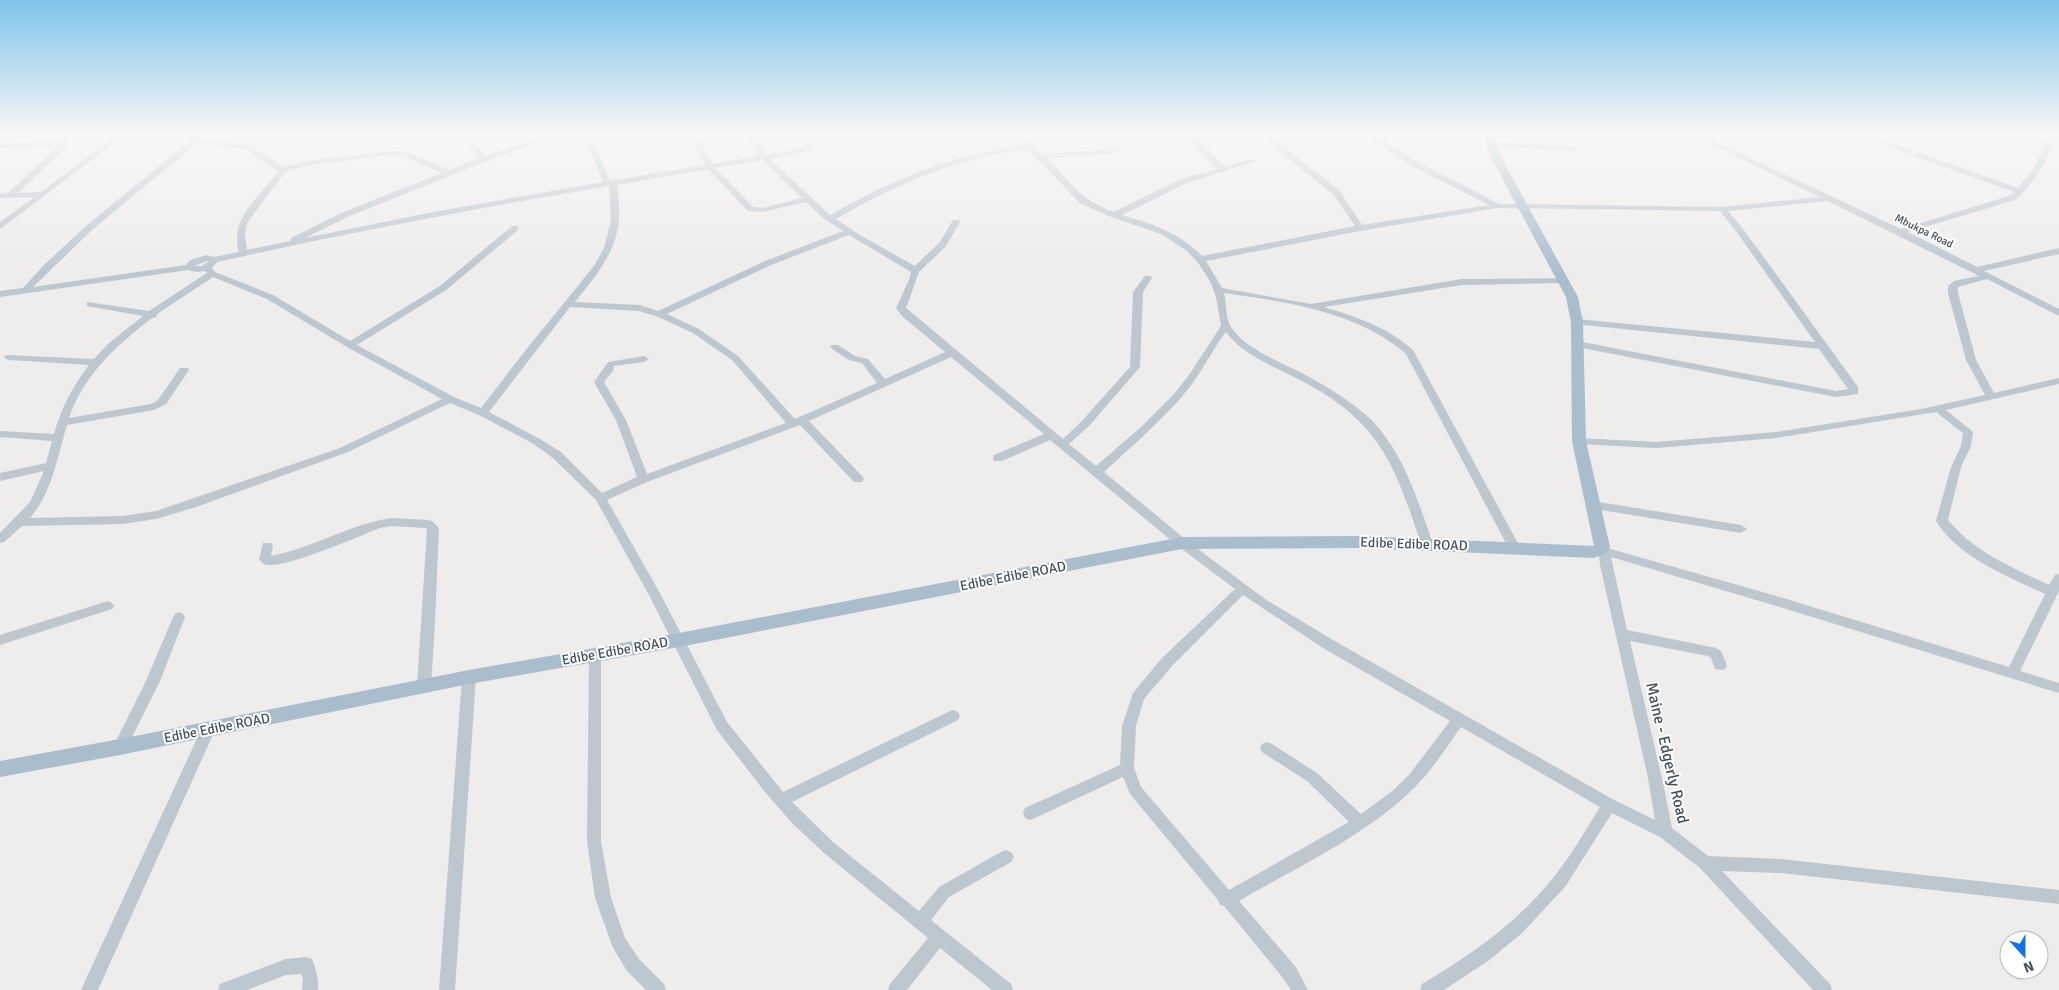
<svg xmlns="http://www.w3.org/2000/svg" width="2059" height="990" font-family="Signika,sans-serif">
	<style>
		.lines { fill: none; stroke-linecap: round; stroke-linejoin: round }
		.minor { fill: #bcc7d0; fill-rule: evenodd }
		.major { fill: #aabdcd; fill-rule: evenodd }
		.labels { text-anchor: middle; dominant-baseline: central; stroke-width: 4; stroke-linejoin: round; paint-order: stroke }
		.far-street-label { font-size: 11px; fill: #44505a; stroke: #fff }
		.street-label { font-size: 14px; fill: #44505a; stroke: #fff }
		.near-street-label { font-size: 16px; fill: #44505a; stroke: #fff }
	</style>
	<rect width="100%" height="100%" fill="#efecec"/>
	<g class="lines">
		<g class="minor">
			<polygon points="117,135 125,135 0,229 0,222 34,197 0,198 0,194 8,193 59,145 0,148 0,144 67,141 66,148 18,193 41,192"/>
			<path d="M197,135H203L201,139L250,145L283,167L313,160L392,151L406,152L449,170L479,158L459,135H466L485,156L548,135H558L487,161L347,217L305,238L428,213L603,182L584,135H591L610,181L705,165L696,146L701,135H708L704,146L712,164L759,156L748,135H754L766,155L805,147L807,141L804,135H811L815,141L811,150L770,159L830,215C873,191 916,170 964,157C983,152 1004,149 1024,145L1013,135H1020L1042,154L1117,149V153H1114L1047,158C1072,183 1078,199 1114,212L1181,179L1218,169L1199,151L1187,135H1195L1205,147L1225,167L1252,159L1256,161L1187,183L1122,215C1152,224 1180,233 1202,256L1355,226L1333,194L1287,158L1264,135H1271L1293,154L1339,190L1362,225L1489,205L1410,165L1367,135H1374L1416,161L1499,204L1722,207L1820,197L1692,135H1701L1901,229L2009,196L2014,192L1860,137V135H1869L2018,188L2033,169L2045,145L2011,137V135H2021L2047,141L2049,135H2055C2051,158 2033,184 2015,200L1908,232L1977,267L2059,248V254L1984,271L2059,309V316L1987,279L1958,287V293L1976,360L1994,393L2059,378V384L1946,410L1973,432L1971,446L1961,467L1948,520C1974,552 2013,568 2049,585L2055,575L2059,574V591L2020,671L2059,683V693L1773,605L1611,557L1627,630L1716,648L1721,651L1727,665L1725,669L1720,670L1715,669L1711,658L1708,656L1630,641L1662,778L1672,828L1708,856L1781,859L2059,890V904L1781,873L1722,871L1830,984L1832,990H1813L1700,868L1660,837L1612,813L1565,887L1521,934L1488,961L1444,990H1420L1422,984C1471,955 1517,923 1553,878C1571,856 1585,831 1600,807L1461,727C1447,746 1434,768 1417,785C1371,833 1297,867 1239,901L1295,966L1308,990H1291L1283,978L1224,906L1220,905L1218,900L1130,794L1123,777L1035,818L1030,820L1025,818L1023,813L1025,808L1120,765L1122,726L1133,693L1162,658L1235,589L1178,546L1050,440L1002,461H994L993,458L994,455L1044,434L951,357L809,421L862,476L864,479L862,482H854L800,425L647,482L607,500L661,595L727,722L783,792L948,712L953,710L958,712L960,716L958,720L792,802L834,843L919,911L939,887L1001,852L1006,850L1011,852L1014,857L1011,862L949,897L931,920L1011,984L1013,990H992L940,948L907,990H888L890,984L928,938L824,853L792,823L765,792L717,730L649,595L596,500L553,458L532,443L479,415L450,403L348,452L196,507L156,519L122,524L22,526L4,542L0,543V533L30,502L44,471L0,481V473L46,463L52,441L0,437V431L54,434C61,408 73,386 89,365L9,360L6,359L4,357L6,355L94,359L109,343L143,316L87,306V302L149,311L207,273L205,271L196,272L188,270L0,297V291L23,288L44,265L86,226ZM197,143L245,149L278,171C260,199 229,215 239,252L214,257L207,255L190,260L186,265L33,287L92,230ZM1028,149L1080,203L1106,215L1161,234L1187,251L1199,264L1211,283L1216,297L1221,326L1189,375L1174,394L1141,427L1096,466L1069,444L1089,426L1140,367L1143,292L1152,278L1151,276H1145L1133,292L1130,367L1081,422L1063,439L906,308L919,272L946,246L960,222L959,220H953L940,242L915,266L860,235L836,219C877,195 921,174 967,161C987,155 1008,153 1028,149ZM392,155L402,156L442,173L341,213L291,238L290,241L247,250L245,235L247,223L285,172L313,164ZM762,160L802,198L763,208L753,207L715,168ZM708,169L748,211L763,212L806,202L823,218L843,231L765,261L658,311L640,305L575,302C595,277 616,253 619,220C620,209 618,196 617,185ZM609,186L611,220L604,248L594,266L525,351L481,408L454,397L357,345L446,290L518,230V226H512L440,286L350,341L273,295L215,272L212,268L217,262C347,233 478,208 609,186ZM1828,201L1979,276L1954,281L1948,286V293L1966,360L1985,395L1921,409L1777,432L1656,442L1579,438L1574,441L1579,444L1656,448L1777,438L1936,412L1963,433L1961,446L1951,467L1936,521C1959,558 2007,576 2045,594L2009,667L1773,595L1600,546L1596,547L1594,550L1599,554L1600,565L1648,778L1655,820L1614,800L1333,640L1265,599L1186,540L1104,472C1133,445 1164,419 1189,388C1203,370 1212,350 1226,332C1244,356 1277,368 1302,381C1380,422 1395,465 1421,544L1423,547H1431L1433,544C1417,498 1402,447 1365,414C1348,400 1330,388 1311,378C1288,365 1245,350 1231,327C1225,317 1227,304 1224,293C1286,302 1357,311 1406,354L1508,547L1510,550H1518L1520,547L1413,350C1387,327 1357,317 1324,307L1462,285L1562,283L1566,280L1565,278L1462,279L1311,304L1222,288L1206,261L1360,231L1497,208L1720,211L1738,234L1815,342L1577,319L1572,322L1574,324L1819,349L1848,389L1836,391L1577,341L1572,344L1577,347L1836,397L1858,394V387L1744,230L1728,211ZM849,235L911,272L909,280L896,308L902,316L945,352L885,379L868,359L855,356L838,345H832L830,347L832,349L849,360L862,363L877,383L795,419L738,356L699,329L667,314L771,265ZM207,261H209L202,266H194ZM213,277L267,299L347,347L442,399L340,448L156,511L122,516L30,518C53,491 57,457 67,425L154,410L166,404L189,370L188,368H180L158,400L151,404L69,418C84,374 117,345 152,318L156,317L157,314ZM570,307L639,311L656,316L693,333L732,360L786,423L647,474L626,420L604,382L613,371L614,366L644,362L649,359L644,356L608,362L594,382L616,420L637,477L602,493L561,452L540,439L489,412ZM1243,595L1323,648L1450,721L1409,775L1391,792L1361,814L1317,773L1272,744L1267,742L1262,744L1260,748L1262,752L1307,781L1349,822L1229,890L1141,787L1134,768L1136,726L1144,699L1172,666Z"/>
			<polygon points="1488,142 1575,147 1579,149 1575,151 1491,146 1488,146"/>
			<polygon points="1593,501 1741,525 1747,529 1741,533 1589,508 1587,505"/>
			<path d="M392,518L428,520L432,521L439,528L435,623L431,686L429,690L424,691L419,690L417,686L427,529L425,528L392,526L380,528C357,537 289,567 268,565C264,565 261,562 259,559L263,543H271L273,546L271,556C313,548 350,524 392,518Z"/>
			<polygon points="108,601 112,603 114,606 112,609 0,645 0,635"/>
			<polygon points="179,612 183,614 185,617 160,681 125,751 120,753 115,751 113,747 146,681 173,617 175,614"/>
			<polygon points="595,650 600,651 601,655 601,841 611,898 625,938 639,959 664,984 666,990 646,990 627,971 613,948 595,898 587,841 589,655 590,651"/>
			<polygon points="469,672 474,673 476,677 455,990 439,990 462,677 464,673"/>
			<polygon points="208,724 213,726 215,730 98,990 81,990 201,730 203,726"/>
			<path d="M306,957L312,959C316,970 319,978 318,990H302L303,979L301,974L286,975L247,990H218L220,984L286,959Z"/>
		</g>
		<polygon class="major" points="1483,135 1493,135 1502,159 1578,297 1583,322 1586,441 1610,547 1606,554 1593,558 1360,548 1182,549 679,647 469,684 120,755 0,777 0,761 120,739 469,670 679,633 1182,537 1360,536 1594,546 1572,441 1571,322 1566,297 1492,159"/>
	</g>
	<linearGradient id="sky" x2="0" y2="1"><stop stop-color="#7fc4eb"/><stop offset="0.49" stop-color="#f8f6f6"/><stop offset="1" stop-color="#f8f6f6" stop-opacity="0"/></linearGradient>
	<rect width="2059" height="273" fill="url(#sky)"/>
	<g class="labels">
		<g class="far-street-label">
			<text transform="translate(1924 231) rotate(26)">Mbukpa Road</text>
		</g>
		<g class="street-label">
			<text transform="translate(1414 544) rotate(2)">Edibe Edibe ROAD</text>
			<text transform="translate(1013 576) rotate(-11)">Edibe Edibe ROAD</text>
			<text transform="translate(615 651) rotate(-10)">Edibe Edibe ROAD</text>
			<text transform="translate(217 728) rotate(-11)">Edibe Edibe ROAD</text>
		</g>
		<g class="near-street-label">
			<text transform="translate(1667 753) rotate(77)">Maine - Edgerly Road</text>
		</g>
	</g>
	<g transform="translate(2024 955) rotate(159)"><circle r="24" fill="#ffffff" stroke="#b4b9bd"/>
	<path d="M0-4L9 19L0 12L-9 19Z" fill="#0f73e6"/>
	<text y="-8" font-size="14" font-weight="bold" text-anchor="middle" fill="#44505a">N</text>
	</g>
</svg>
